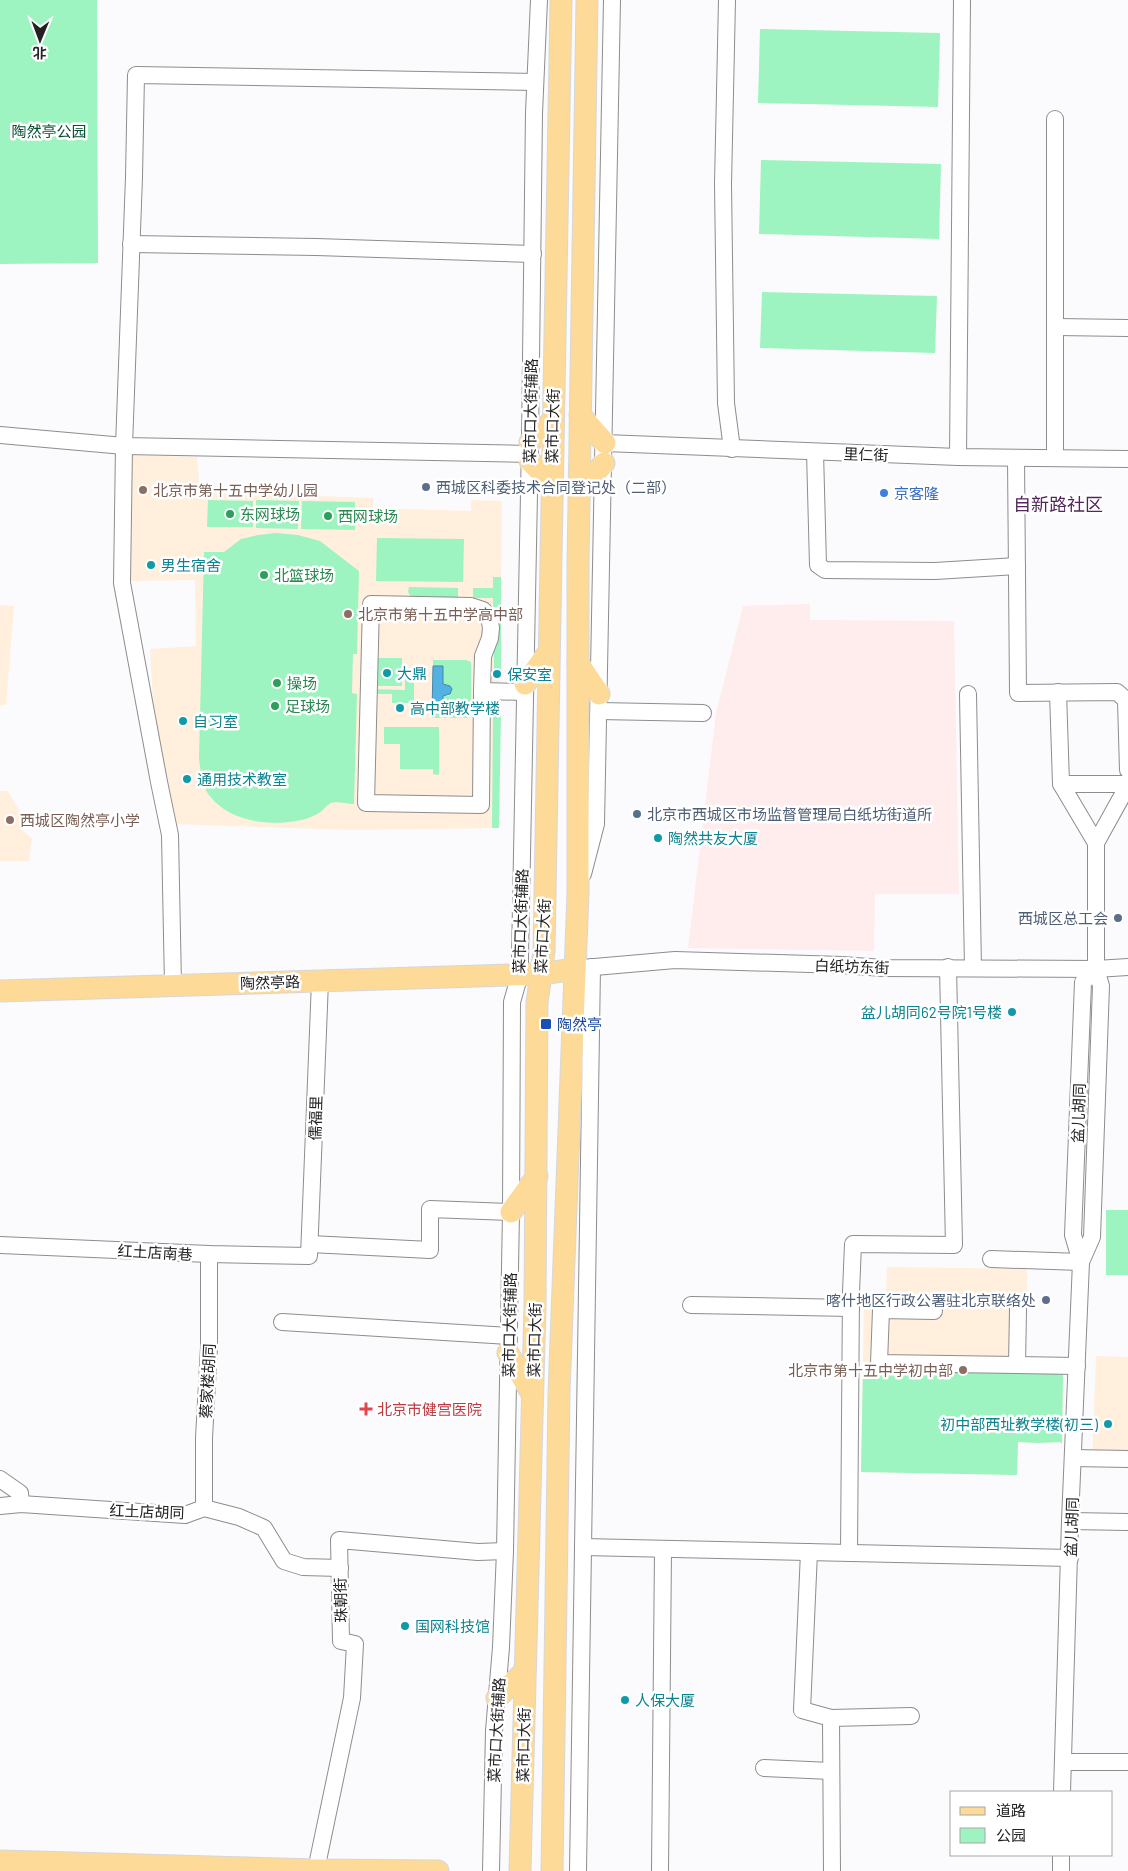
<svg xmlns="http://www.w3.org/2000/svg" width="1128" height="1871" font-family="Barlow,'Noto Sans SC',sans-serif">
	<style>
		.commercial { fill: #feedec }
		.education { fill: #ffefdc }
		.green { fill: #9df4c0 }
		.water { fill: #54b2e2; stroke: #4587a9 }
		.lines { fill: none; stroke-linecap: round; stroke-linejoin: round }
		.minor-casing { stroke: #8d8d8f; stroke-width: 18 }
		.major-casing { stroke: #d7d7d7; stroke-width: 23 }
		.minor { stroke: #fff; stroke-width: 16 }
		.major { stroke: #fdda97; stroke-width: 21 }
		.service-dot { fill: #5c6f8a; stroke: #fff; stroke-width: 2 }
		.education-dot { fill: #8d6e63; stroke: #fff; stroke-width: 2 }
		.shop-dot { fill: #3f7fe0; stroke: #fff; stroke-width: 2 }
		.leisure-dot { fill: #2e9e5b; stroke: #fff; stroke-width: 2 }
		.culture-dot { fill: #0f9aa8; stroke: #fff; stroke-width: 2 }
		.transit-dot { fill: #1a4fb4; stroke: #fff; stroke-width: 2 }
		.health-dot { fill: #e0444e; stroke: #fff; stroke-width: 2 }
		.labels { text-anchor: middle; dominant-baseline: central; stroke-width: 5; stroke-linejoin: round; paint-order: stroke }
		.park-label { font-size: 15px; fill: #054d2d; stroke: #fff }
		.street-label { font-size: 15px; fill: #222223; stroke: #fff }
		.service-label { font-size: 15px; fill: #4e5e75; stroke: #fff; text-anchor: start }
		.education-label { font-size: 15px; fill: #785e54; stroke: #fff; text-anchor: start }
		.shop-label { font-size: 15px; fill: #366cbe; stroke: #fff; text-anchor: start }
		.leisure-label { font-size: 15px; fill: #27864d; stroke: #fff; text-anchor: start }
		.culture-label { font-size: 15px; fill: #0d838f; stroke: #fff; text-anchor: start }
		.transit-label { font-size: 15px; fill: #164399; stroke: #fff; text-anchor: start }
		.health-label { font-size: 15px; fill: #be3a42; stroke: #fff; text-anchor: start }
		.quarter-label { font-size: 18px; fill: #52265a; stroke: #fff }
	</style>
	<rect width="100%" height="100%" fill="#fbfbfd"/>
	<polygon class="commercial" points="810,604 810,620 954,621 959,894 875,894 874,951 688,948 716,713 743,606"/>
	<g class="education">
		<polygon points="125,455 197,457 200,492 373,498 373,508 471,511 471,500 502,501 499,828 353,830 173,824 155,737 150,649 196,646 195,580 130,581 130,526"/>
		<polygon points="0,605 14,606 6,705 0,705"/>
		<polygon points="0,791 8,791 20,812 20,828 32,839 29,861 0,861"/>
		<polygon points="887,1267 1027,1269 1026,1359 1064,1360 1062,1444 1060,1442 1038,1443 1018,1442 1017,1475 861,1472 864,1302 886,1302"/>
		<polygon points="1096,1356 1128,1357 1128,1466 1092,1465"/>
	</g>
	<g class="green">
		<polygon points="0,0 97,0 98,263 0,264"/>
		<polygon points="760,29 940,33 938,107 758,103"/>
		<polygon points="761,160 941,164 939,239 759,234"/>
		<polygon points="762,292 937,296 935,353 760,348"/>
		<polygon points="208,500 253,501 253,527 207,527"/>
		<polygon points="256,500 299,501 298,529 256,528"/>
		<polygon points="302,501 355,502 355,530 301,529"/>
		<path d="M276,533L298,535L320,541L359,571L357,654H353L352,693L357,694L354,804C347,804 336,801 331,803C328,804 324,809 322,811C316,815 308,819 301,820C271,827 229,822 209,795C201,785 201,771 199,759L204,552H224L241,539L258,535Z"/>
		<polygon points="377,538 464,539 463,582 376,581"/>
		<polygon points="493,577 501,577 501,669 494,669 493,598 473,598 473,588 493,588"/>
		<polygon points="409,587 458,588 458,603 412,598 408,592"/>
		<polygon points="372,658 402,658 402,686 371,686"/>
		<polygon points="433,660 466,660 471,662 471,715 469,718 432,718 432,712 443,712 443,696 449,696 452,691 451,687 443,685 443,666 433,666"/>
		<polygon points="411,667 414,667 414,703 392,703 392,694 370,694 371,689 405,690 405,678 411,678"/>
		<polygon points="493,712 501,712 499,828 492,828"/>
		<polygon points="384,727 439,727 439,775 433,774 433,769 400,769 400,744 384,744"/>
		<rect x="1106" y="1210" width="22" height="65"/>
		<polygon points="863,1367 1063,1372 1062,1444 1060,1442 1038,1443 1018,1442 1017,1475 861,1472"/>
	</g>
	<polygon class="water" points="433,666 443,666 443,684 450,686 452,689 450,694 443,696 443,712 432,712"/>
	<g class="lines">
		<defs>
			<g id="minor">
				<polyline points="727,0 723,184 726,403 732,449"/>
				<polyline points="131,244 316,247 533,254"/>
				<polyline points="1056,327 1128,328"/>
				<polyline points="0,435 124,446 530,454"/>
				<polyline points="605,443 958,457 1128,459"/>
				<polyline points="815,452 818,565 825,570 935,571 1017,566"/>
				<polyline points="958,457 962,0"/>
				<polyline points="1016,458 1018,693 1117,692 1126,700 1128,770"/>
				<polyline points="1055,458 1055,119"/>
				<polyline points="482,691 483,656 490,638 491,628 489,617 483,610 471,606 371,604 366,803 481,805 482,691 524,692"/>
				<polyline points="1058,692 1061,784"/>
				<polyline points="968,694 973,968"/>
				<polyline points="599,711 703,713"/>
				<polyline points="1096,843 1061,784 1128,784"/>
				<polyline points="583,874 596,824 612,0"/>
				<polyline points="583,968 675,960 842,965 883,968 1096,969 1128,967"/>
				<polyline points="173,985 170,835 159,782 122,583 124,446 134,177 136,75 535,82"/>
				<polyline points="310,1244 430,1250 430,1209 511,1212"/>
				<polyline points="0,1245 209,1254 309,1256 320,981"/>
				<polyline points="991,1259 1081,1262"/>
				<polyline points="1081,1262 1092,1237 1101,986 1096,969 1096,843 1128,785"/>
				<polyline points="691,1305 851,1308"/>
				<polyline points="934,1311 881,1310 879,1363 1077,1366"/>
				<polyline points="282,1322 509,1336"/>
				<polyline points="1017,1365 1018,1309"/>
				<polyline points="1073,1458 1128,1459"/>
				<polyline points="0,1479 20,1493 21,1504"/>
				<polyline points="0,1506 21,1504 185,1515 204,1508 239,1517 264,1528 284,1561 303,1567 340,1568"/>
				<polyline points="204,1508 204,1438 209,1347 209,1254"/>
				<polyline points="1070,1521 1128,1522"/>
				<polyline points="583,1547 1070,1558"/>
				<polyline points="809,1552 802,1710 831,1718 832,1871"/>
				<polyline points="849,1553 851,1292 853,1244 954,1245 948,967"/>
				<polyline points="831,1718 911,1716"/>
				<polyline points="1063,1762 1128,1762"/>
				<polyline points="764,1768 831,1771"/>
				<polyline points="1062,1792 1070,1521 1081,1262 1073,1235 1083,982 1096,969"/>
				<polyline points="316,1870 352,1698 355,1644 341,1641 339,1540 478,1552 505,1551"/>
				<polyline points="491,1871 494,1731 501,1647 505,1551 511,1212 512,1002 520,974 520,957 530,442 534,113 539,0"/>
				<polyline points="578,1871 592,967"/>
				<polyline points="660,1871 663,1550"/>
				<polyline points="1061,1871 1061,1855"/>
			</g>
			<g id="major">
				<polyline points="580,415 605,443"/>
				<polyline points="530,442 553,420"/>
				<polyline points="530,461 551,482"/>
				<polyline points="580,492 604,463"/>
				<polyline points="578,663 599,694"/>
				<polyline points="525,684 548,653"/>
				<polyline points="0,991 541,974 575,969"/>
				<polyline points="511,1212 537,1176"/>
				<polyline points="508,1353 532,1394"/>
				<polyline points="497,1698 525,1671"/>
				<polyline points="0,1861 316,1870 438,1871"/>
				<polyline points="520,1871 535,1305 537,1003 544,951 561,0"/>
				<polyline points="552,1871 559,1393 578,893 578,563 587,0"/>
			</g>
		</defs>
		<use href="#minor" class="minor-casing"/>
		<use href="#major" class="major-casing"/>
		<use href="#minor" class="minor"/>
		<use href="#major" class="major"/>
	</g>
	<g class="service-dot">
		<circle cx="426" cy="487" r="5"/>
		<circle cx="637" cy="814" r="5"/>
		<circle cx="1118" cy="918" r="5"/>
		<circle cx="1046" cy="1300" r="5"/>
	</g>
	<g class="education-dot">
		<circle cx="143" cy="490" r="5"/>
		<circle cx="348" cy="614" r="5"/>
		<circle cx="10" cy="820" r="5"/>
		<circle cx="963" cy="1370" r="5"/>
	</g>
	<circle class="shop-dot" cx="884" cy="493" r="5"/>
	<g class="leisure-dot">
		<circle cx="230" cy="514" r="5"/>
		<circle cx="328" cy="516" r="5"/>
		<circle cx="264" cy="575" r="5"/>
		<circle cx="277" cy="683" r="5"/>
		<circle cx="275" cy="706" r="5"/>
	</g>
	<g class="culture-dot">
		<circle cx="151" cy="565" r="5"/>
		<circle cx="387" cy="673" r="5"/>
		<circle cx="497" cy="674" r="5"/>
		<circle cx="400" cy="708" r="5"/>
		<circle cx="183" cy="721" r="5"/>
		<circle cx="187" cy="779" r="5"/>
		<circle cx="658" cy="838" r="5"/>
		<circle cx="1012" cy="1012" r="5"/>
		<circle cx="1108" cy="1424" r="5"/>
		<circle cx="405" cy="1626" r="5"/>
		<circle cx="625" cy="1700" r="5"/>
	</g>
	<rect class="transit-dot" x="540" y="1018" width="12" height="12" rx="2.5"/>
	<path class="health-dot" d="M363.5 1401.5h5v5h5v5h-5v5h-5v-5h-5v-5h5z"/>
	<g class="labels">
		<g class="park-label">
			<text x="49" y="131">陶然亭公园</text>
		</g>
		<g class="street-label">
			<text transform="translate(530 411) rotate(-89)">菜市口大街辅路</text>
			<text transform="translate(552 426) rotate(-89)">菜市口大街</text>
			<text transform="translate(866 454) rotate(2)">里仁街</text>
			<text transform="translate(520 921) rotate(-88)">菜市口大街辅路</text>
			<text transform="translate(542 936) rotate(-87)">菜市口大街</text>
			<text transform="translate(852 966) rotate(2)">白纸坊东街</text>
			<text transform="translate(270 982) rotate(-2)">陶然亭路</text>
			<text transform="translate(1078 1113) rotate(-88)">盆儿胡同</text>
			<text transform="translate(315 1118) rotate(-88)">儒福里</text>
			<text transform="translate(155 1252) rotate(3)">红土店南巷</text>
			<text transform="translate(509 1325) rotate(-89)">菜市口大街辅路</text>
			<text transform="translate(534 1340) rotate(-89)">菜市口大街</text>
			<text transform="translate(207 1381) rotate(-87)">蔡家楼胡同</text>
			<text transform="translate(147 1511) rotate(2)">红土店胡同</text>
			<text transform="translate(1071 1527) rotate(-88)">盆儿胡同</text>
			<text transform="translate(340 1600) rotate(-91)">珠朝街</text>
			<text transform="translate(496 1730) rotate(-87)">菜市口大街辅路</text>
			<text transform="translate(523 1745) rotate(-89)">菜市口大街</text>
		</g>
		<g class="service-label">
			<text x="436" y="487">西城区科委技术合同登记处（二部）</text>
			<text x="647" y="814">北京市西城区市场监督管理局白纸坊街道所</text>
			<text x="1108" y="918" text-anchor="end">西城区总工会</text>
			<text x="1036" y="1300" text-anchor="end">喀什地区行政公署驻北京联络处</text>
		</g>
		<g class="education-label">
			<text x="153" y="490">北京市第十五中学幼儿园</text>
			<text x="358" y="614">北京市第十五中学高中部</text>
			<text x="20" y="820">西城区陶然亭小学</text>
			<text x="953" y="1370" text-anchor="end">北京市第十五中学初中部</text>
		</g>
		<g class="shop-label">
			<text x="894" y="493">京客隆</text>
		</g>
		<g class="leisure-label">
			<text x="240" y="514">东网球场</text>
			<text x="338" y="516">西网球场</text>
			<text x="274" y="575">北篮球场</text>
			<text x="287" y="683">操场</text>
			<text x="285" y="706">足球场</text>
		</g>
		<g class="culture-label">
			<text x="161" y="565">男生宿舍</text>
			<text x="397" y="673">大鼎</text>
			<text x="507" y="674">保安室</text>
			<text x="410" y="708">高中部教学楼</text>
			<text x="193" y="721">自习室</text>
			<text x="197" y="779">通用技术教室</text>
			<text x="668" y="838">陶然共友大厦</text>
			<text x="1002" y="1012" text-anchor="end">盆儿胡同62号院1号楼</text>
			<text x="1098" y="1424" text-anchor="end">初中部西址教学楼(初三)</text>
			<text x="415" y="1626">国网科技馆</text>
			<text x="635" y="1700">人保大厦</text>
		</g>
		<g class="transit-label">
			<text x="557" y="1024">陶然亭</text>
		</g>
		<g class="health-label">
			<text x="377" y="1409">北京市健宫医院</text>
		</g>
		<g class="quarter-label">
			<text x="1058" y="504">自新路社区</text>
		</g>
	</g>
	<rect x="950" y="1791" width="162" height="65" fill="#ffffff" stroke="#a7a7a7"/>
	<rect x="960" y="1807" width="25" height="8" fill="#fdda97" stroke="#a7a7a7"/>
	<text x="996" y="1816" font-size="15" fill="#222223">道路</text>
	<rect x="960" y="1828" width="25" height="15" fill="#9df4c0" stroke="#a7a7a7"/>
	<text x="996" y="1841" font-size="15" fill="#222223">公园</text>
	<g transform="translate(40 40) rotate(181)" stroke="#ffffff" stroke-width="4" paint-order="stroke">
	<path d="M0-4L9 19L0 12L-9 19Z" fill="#222223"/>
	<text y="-8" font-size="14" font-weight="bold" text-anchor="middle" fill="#222223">北</text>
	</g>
</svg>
